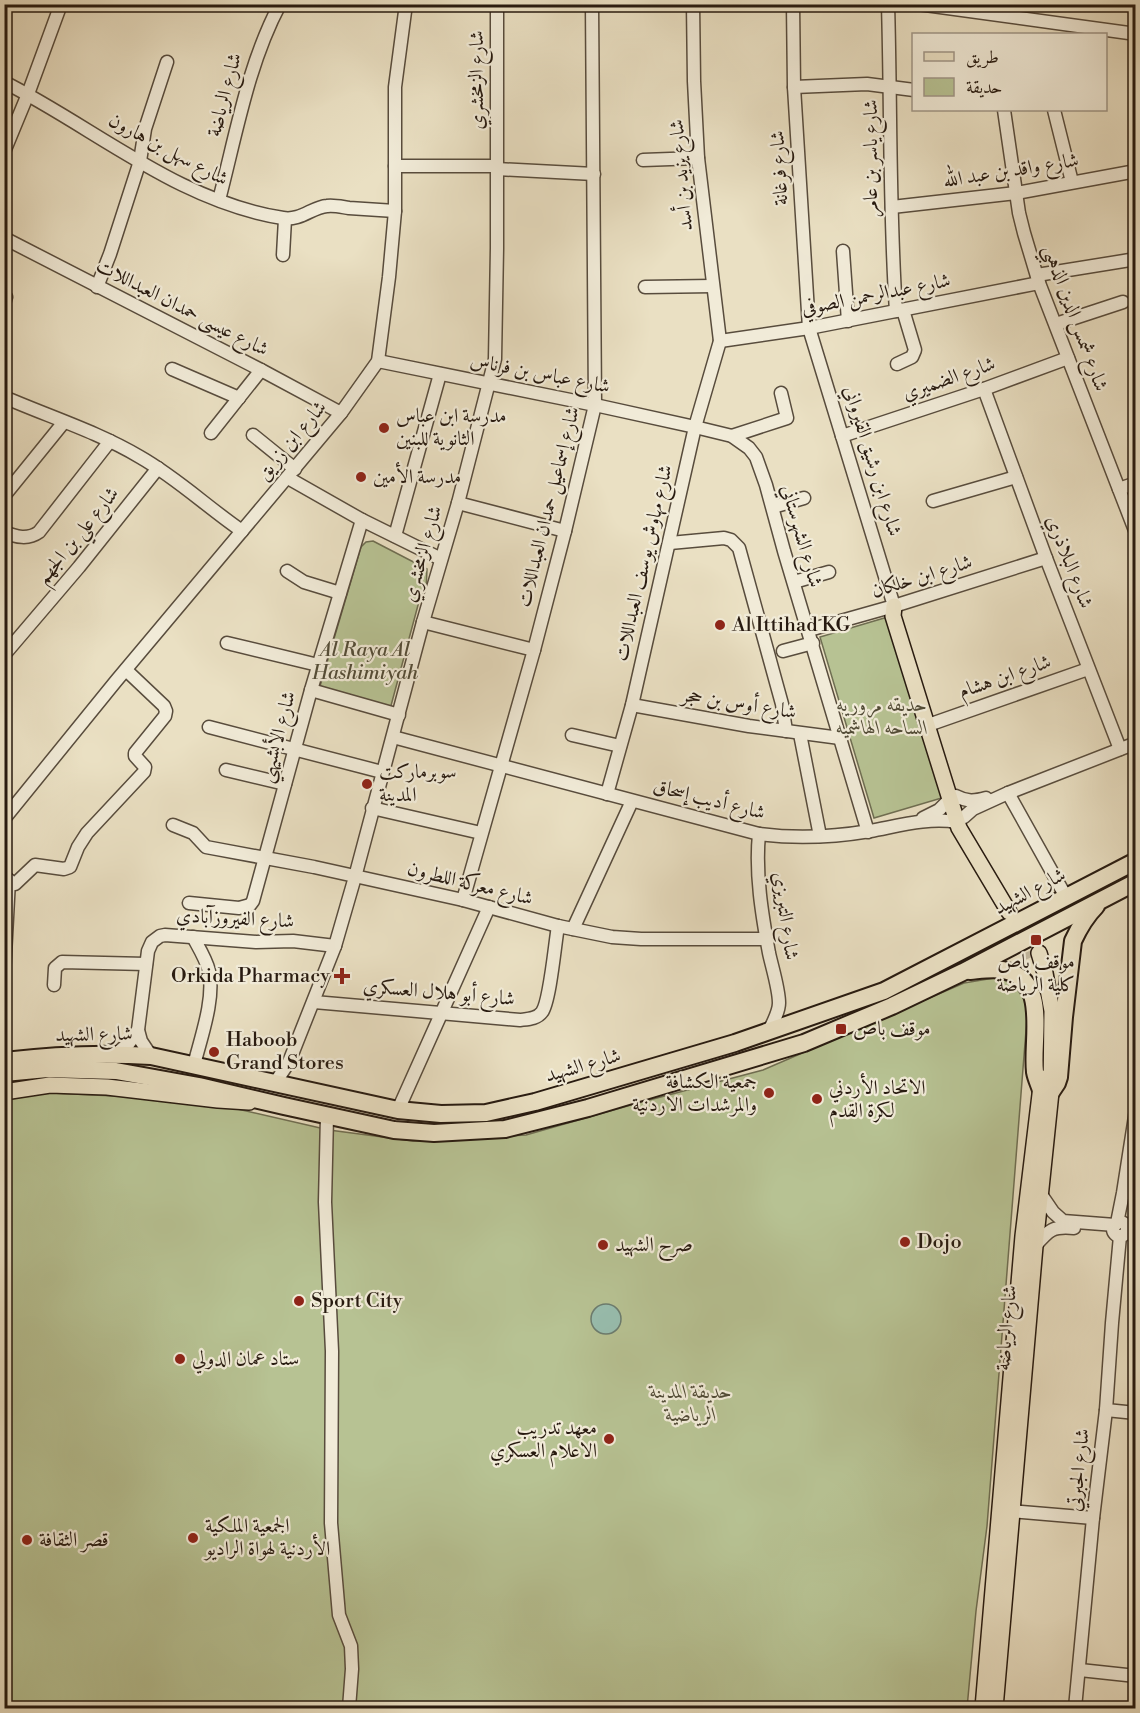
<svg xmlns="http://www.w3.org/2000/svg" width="1140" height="1713" font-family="'Libre Bodoni',Amiri,serif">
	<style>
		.green { fill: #b7c293; stroke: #6f6e52; stroke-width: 1.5 }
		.water { fill: #98beaf; stroke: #6b7c6f; stroke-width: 1.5 }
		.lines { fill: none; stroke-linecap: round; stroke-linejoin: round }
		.major-tunnel { stroke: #c3b89f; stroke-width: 15; stroke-dasharray: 15 8; stroke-linecap: butt }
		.minor-casing { stroke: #584c3d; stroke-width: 15 }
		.major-casing { stroke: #271a10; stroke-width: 18 }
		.highway-casing { stroke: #271a10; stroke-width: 20 }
		.minor { stroke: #f1ebd8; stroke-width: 12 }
		.major { stroke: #eae0c3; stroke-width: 15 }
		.highway { stroke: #eae0c3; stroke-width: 16 }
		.poi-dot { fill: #8f2418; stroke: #f1ebd8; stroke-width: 2 }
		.labels { text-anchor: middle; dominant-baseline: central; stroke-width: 4.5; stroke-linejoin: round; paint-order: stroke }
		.street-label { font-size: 20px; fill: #271a10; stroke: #f1ebd8 }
		.poi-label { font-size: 20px; fill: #271a10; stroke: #f1ebd8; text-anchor: start }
		.park-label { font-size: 20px; font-style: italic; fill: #524c37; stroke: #f1ebd8 }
	</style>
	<rect width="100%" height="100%" fill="#eae0c3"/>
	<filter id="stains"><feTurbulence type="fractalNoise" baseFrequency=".00333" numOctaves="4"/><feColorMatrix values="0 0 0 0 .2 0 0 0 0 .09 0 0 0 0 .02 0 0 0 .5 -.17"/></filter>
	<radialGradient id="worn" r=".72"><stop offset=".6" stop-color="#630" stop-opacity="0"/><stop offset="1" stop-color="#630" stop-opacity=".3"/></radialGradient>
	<g class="green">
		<polygon points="373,541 427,569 426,591 421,594 389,713 318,693 361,547 366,542"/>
		<polygon points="891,616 945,797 874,818 820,637"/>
		<polygon points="1000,977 1017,989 1028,1005 987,1526 976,1611 967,1708 8,1708 5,1699 5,1098 19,1095 51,1093 198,1100 329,1130 413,1141 526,1135 638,1103 763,1070 964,983"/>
	</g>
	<circle class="water" cx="606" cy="1319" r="15"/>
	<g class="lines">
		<polyline class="major-tunnel" points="1020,930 1032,957"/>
		<defs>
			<g id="minor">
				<polyline points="793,4 794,87 809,328 894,606"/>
				<path d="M888,4C891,107 889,209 896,311"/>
				<polyline points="918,4 1136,34"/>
				<path d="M4,82C95,128 179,202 283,218C301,221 312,207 327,206C334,205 342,207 349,208C365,209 380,210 395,211"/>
				<polyline points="794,87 867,84 914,90"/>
				<polyline points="1004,110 1019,213 1024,233 1039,283 1136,533"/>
				<polyline points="1054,110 1072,182"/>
				<polyline points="4,152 28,94 61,4"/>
				<polyline points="643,160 698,158"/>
				<polyline points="395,166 497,166"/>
				<polyline points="497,169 594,174"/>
				<path d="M219,200C236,135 248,64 280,4"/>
				<polyline points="892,207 1016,193 1136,171"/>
				<polyline points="4,238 261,370 341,413"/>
				<polyline points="843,251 848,321"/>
				<polyline points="283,255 285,219"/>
				<polyline points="1037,275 1136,259"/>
				<polyline points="97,287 110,254 140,161 145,129 167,62"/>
				<polyline points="645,287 713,286"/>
				<polyline points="4,304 6,297"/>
				<polyline points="1056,324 1123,302"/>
				<polyline points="720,341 809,328 1039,283"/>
				<polyline points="378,361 595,405 695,427 732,436 749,448 756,457 766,485 784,551 868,832"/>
				<polyline points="897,364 912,357 915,350 903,310"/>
				<polyline points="172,369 239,398"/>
				<polyline points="984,389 1046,558 1120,749"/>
				<path d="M4,397C50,417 98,432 140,457C177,478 207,507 242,531"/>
				<polyline points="211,433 261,370"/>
				<polyline points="253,435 295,469"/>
				<polyline points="732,436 787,418 781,393"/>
				<polyline points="842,436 984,389 1068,358"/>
				<polyline points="288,478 362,520 441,559"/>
				<polyline points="1119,489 1136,483"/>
				<polyline points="4,496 64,422"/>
				<polyline points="933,501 1016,477"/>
				<polyline points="458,503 565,531"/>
				<polyline points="773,507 804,498"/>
				<path d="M4,532C16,537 28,540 39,532L110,441"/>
				<polyline points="395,536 440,374"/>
				<polyline points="670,543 724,538 731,540 739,548 782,704 786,731"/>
				<polyline points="287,571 304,582 340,593"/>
				<polyline points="794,582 829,572"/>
				<polyline points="423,622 534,650"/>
				<polyline points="809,630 894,606 1046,558"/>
				<polyline points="227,643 318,665"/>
				<polyline points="783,651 813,643"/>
				<polyline points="4,655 79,567 158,468"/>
				<polyline points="311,690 399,715"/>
				<polyline points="632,705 749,726 840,738"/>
				<polyline points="934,723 1088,669"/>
				<polyline points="209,727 382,772"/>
				<polyline points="800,734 820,836"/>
				<polyline points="572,735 620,746"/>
				<path d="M393,737L759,834C796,839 834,837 870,831C898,826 928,817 957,822"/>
				<polyline points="226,770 285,784"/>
				<polyline points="1008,793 1066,897"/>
				<polyline points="607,794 632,705 695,427 720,341 698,158 694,81 693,4"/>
				<path d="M956,796C967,802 975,801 986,798"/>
				<polyline points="372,808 481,833"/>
				<polyline points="964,817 973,809 1008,793 1136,743"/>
				<polyline points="923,818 939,810 950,799"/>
				<polyline points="4,819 116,681 341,413 378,361 389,277 395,211 395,87 406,4"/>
				<polyline points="173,825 193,833 206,847 314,867 463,900 558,926 612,937 641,939 767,939"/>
				<path d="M759,834C755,873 762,915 769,953C772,967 779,989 779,1003C779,1013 772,1024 768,1033"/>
				<polyline points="4,875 11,883 15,884 35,865 64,869 70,867 78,847 87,833 144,772 145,767 135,756 135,753 165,716 166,711 164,706 126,670"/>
				<polyline points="463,900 534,650 565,531 595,405 592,4"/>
				<polyline points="189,903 239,908 250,905 253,901 311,690 362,520"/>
				<polyline points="573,929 632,801"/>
				<path d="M193,937C199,948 206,959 209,971C215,999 201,1037 194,1065"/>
				<polyline points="4,974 9,880"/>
				<polyline points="54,985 55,968 62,962 146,964"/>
				<path d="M314,1002L520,1020C528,1019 537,1019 542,1012C550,1001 555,943 558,926"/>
				<polyline points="116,1054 129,1043 138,1030"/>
				<polyline points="151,1056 141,1041 138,1030 148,951 152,942 160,936 165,935 256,942 293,941 335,946"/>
				<polyline points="275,1083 289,1062 335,946 355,877 423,622 458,503 495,359 497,248 497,4"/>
				<polyline points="398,1110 489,907"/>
				<polyline points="327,1116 325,1202 332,1351 331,1523 339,1615 351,1646 352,1669 349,1708"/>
				<polyline points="1040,1193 1053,1212 1063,1221 1115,1225"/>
				<circle cx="1120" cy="1229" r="7"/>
				<polyline points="1117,1223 1123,1193 1136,1110"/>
				<path d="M1035,1246C1049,1230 1052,1226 1074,1228"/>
				<polyline points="1106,1410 1136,1413"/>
				<polyline points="1011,1511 1093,1518"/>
				<polyline points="1080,1670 1136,1676"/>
				<polyline points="1075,1708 1093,1518 1106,1410 1112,1323 1120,1236"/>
			</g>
			<g id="major">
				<polyline points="894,606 893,616 959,828 1009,912"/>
				<polyline points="4,1092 50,1085 107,1087 218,1100 249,1102"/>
				<polyline points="983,1708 1023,1236 1042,1078"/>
				<polyline points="995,1708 1035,1246 1051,1092 1052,1011 1045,973 1039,953"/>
			</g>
			<g id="highway">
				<path d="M970,971C981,970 993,968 1003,970C1050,979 1031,1039 1035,1072C1036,1078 1039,1084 1041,1090"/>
				<path d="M4,1061C54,1055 102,1053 151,1056L398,1110L441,1114L486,1113L535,1102L735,1043L884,991L1136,861"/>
				<polyline points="4,1073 47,1069 116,1071 199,1086 284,1106 394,1130 434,1133 505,1129 588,1108 804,1043 892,1006 963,972 1136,882"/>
				<path d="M1051,1092L1057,1083L1059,1077L1064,1017L1073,941C1079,928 1086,916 1096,906"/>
			</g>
		</defs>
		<use href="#minor" class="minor-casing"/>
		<use href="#major" class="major-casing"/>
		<use href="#highway" class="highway-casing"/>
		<use href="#minor" class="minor"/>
		<use href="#major" class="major"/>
		<use href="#highway" class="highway"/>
	</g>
	<g class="poi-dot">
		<circle cx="384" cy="428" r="6"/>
		<circle cx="361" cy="477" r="6"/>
		<circle cx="720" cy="625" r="6"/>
		<circle cx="367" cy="784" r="6"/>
		<rect x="1030" y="934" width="12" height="12" rx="3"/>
		<path d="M339 967h6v6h6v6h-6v6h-6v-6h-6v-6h6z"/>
		<rect x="835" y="1023" width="12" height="12" rx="3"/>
		<circle cx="214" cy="1052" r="6"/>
		<circle cx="769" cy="1093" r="6"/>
		<circle cx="817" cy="1099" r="6"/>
		<circle cx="905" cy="1242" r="6"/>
		<circle cx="603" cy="1245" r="6"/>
		<circle cx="299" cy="1301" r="6"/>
		<circle cx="180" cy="1359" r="6"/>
		<circle cx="609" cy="1439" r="6"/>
		<circle cx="193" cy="1538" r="6"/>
		<circle cx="27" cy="1540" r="6"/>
	</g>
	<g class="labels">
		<g class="street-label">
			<text transform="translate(477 80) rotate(-90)">شارع الزمخشري</text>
			<text transform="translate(225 95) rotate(-75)">شارع الرياضة</text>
			<text transform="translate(168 150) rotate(28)">شارع سهل بن هارون</text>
			<text transform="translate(871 158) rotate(-90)">شارع ياسر بن عامر</text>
			<text transform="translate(780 168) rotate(-93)">شارع فرغانة</text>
			<text transform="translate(1011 171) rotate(-9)">شارع واقد بن عبد الله</text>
			<text transform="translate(682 175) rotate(-95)">شارع يزيد بن أسد</text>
			<text transform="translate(876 295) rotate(-11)">شارع عبدالرحمن الصوفي</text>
			<text transform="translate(182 308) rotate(27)">شارع عيسى حمدان العبداللات</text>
			<text transform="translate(1075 318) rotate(70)">شارع شمس الدين الذهبي</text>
			<text transform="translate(540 374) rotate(11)">شارع عباس بن فرناس</text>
			<text transform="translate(949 379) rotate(-19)">شارع الضميري</text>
			<text transform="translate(292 441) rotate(-50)">شارع ابن زريق</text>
			<text transform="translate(872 461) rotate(73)">شارع ابن رشيق القيرواني</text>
			<text transform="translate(549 507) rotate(-76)">شارع إسماعيل حمدان العبداللات</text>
			<text transform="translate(78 536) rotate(-51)">شارع علي بن الجهم</text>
			<text transform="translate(801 536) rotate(74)">شارع الشهرستاني</text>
			<text transform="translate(423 554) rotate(-74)">شارع الزمخشري</text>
			<text transform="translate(1069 562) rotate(69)">شارع البلاذري</text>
			<text transform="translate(644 563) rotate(-77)">شارع مهاوش يوسف العبداللات</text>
			<text transform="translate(922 577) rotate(-17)">شارع ابن خلكان</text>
			<text transform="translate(1005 677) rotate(-19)">شارع ابن هشام</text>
			<text transform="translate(739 704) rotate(9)">شارع أوس بن حجر</text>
			<text transform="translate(278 737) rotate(-75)">شارع الأبشيهي</text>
			<text transform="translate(709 800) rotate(14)">شارع أديب إسحاق</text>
			<text transform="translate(470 884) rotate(14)">شارع معركة اللطرون</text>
			<text transform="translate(1030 892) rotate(-28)">شارع الشهيد</text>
			<text transform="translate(785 916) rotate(82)">شارع التبريزي</text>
			<text transform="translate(235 919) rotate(3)">شارع الفيروزآبادي</text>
			<text transform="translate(439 993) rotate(5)">شارع أبو هلال العسكري</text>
			<text transform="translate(94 1035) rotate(-1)">شارع الشهيد</text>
			<text transform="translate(583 1066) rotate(-16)">شارع الشهيد</text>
			<text transform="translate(1007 1328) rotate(-85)">شارع الرياضة</text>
			<text transform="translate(1079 1470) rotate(-84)">شارع الجبرتي</text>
		</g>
		<g class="poi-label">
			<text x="396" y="416">مدرسة ابن عباس<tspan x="396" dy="23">الثانوية للبنين</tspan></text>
			<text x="373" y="477">مدرسة الأمين</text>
			<text x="732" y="625">Al Ittihad KG</text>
			<text x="379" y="772">سوبرماركت<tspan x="379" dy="23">المدينة</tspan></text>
			<text x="1036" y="962" text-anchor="middle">موقف باص<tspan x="1036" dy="23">كلية الرياضة</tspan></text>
			<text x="330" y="976" text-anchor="end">Orkida Pharmacy</text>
			<text x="853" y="1029">موقف باص</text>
			<text x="226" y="1040">Haboob<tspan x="226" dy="23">Grand Stores</tspan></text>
			<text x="757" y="1082" text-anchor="end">جمعية الكشافة<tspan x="757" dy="23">والمرشدات الاردنية</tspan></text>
			<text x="829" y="1088">الاتحاد الأردني<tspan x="829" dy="23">لكرة القدم</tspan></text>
			<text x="917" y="1242">Dojo</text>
			<text x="615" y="1245">صرح الشهيد</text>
			<text x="311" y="1301">Sport City</text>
			<text x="192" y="1359">ستاد عمان الدولي</text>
			<text x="597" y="1428" text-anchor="end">معهد تدريب<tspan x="597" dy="23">الاعلام العسكري</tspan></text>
			<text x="205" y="1526">الجمعية الملكية<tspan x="205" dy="23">الأردنية لهواة الراديو</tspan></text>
			<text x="39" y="1540">قصر الثقافة</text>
		</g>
		<g class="park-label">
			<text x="365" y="650">Al Raya Al<tspan x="365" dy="23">Hashimiyah</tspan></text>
			<text x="882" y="705">حديقه مروريه<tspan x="882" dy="23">الساحه الهاشميه</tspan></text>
			<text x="691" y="1392">حديقة المدينة<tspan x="691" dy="23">الرياضية</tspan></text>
		</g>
	</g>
	<rect width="1140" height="1713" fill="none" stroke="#eae0c3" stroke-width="24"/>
	<rect x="6" y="6" width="1128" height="1701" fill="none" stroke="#271a10" stroke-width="3"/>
	<rect x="12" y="12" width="1116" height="1689" fill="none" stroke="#271a10" stroke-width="1.5"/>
	<rect x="912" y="33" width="195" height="78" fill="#f1ebd8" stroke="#a09788" stroke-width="1.5"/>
	<rect x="924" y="52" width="30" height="9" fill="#eae0c3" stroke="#a09788" stroke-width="1.5"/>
	<text x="966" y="63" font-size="18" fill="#271a10">طريق</text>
	<rect x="924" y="78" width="30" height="18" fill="#b7c293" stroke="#a09788" stroke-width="1.5"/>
	<text x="966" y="93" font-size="18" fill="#271a10">حديقة</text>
	<rect width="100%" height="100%" filter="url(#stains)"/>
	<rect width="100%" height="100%" fill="url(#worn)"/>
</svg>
